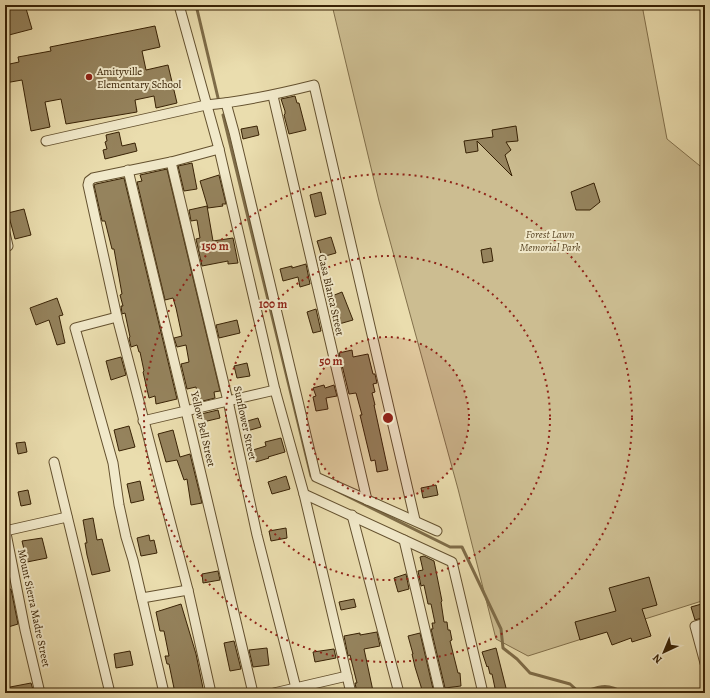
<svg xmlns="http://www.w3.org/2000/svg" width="710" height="698" font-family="Alegreya,serif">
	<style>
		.green { fill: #ccbd91; stroke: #82704b }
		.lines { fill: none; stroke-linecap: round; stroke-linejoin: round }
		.stream { stroke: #7e6c48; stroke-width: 3 }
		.building { fill: #95835d; stroke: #382205 }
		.minor-casing { stroke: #64512f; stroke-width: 11 }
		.minor { stroke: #f1e9ca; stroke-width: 9 }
		.ring { fill: none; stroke: #8f2418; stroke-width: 2; stroke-dasharray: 2 4 }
		.poi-dot { fill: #8f2418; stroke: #f1e9ca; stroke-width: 1.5 }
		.labels { text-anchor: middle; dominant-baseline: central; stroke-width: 4; stroke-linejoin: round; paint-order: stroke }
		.poi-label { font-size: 11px; fill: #382205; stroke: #f1e9ca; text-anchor: start }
		.park-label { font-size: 11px; font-style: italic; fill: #5d4928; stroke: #f1e9ca }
		.street-label { font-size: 11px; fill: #382205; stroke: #f1e9ca }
		.centre { fill: #8f2418; stroke: #f1e9ca; stroke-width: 2 }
		.ring-label { font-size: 12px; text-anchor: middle; font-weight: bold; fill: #8f2418; stroke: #f1e9ca; stroke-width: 4; stroke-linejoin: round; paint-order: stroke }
	</style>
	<rect width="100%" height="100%" fill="#eaddae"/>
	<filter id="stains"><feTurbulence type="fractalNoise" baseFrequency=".005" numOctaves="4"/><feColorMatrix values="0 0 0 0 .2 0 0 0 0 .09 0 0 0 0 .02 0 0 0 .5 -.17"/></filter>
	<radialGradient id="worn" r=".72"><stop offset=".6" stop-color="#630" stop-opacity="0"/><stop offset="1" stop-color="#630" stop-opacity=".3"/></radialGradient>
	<polygon class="green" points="332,5 642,5 667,139 705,170 705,600 528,656 496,639 458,489 379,201"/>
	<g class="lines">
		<g class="stream">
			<polyline points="196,5 219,102"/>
			<polyline points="223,115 311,476"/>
			<polyline points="335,490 450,547 462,547 501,629 503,648 517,659 530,673 570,684 580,693"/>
			<path d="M580,693C599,687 606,682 624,693"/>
		</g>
	</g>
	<g class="building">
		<polygon points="5,5 25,5 32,29 9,35 5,22"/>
		<polygon points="155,26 160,47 142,51 146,70 168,65 177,103 156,108 154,96 135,100 137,112 66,124 61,99 45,102 50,127 31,131 22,80 5,83 5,65 19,62 18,57 51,51 50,47"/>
		<polygon points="295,96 297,103 299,103 306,130 289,134 284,115 285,114 285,111 281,99"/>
		<polygon points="257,126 259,135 243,139 241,129"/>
		<polygon points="516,126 518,141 506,142 511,150 505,155 512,176 477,141 478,151 466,153 464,141 493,137 492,130"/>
		<polygon points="119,132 122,146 135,143 137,151 105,159 103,150 107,149 105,142 107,141 106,135"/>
		<polygon points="192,163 197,189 184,191 178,166"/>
		<polygon points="167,169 220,391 214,392 215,398 199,402 196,387 187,389 181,364 189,362 186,345 177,347 174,338 182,336 176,308 173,298 165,300 137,182 142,181 140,175"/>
		<polygon points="219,175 226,204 222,204 223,206 208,208 200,181"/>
		<polygon points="124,178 177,399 156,404 155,396 149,398 143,372 144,371 140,352 139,352 137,345 131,347 129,338 130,337 125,313 122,314 121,306 123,306 120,295 122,294 114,249 112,249 105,221 102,221 94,185 96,184"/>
		<polygon points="594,183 600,202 590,210 576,210 571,192"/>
		<polygon points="321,192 326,214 315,217 310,195"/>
		<polygon points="207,206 213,241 233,238 238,263 228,264 228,261 202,266 196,239 200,238 197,220 191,221 189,210"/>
		<polygon points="24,209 31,235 15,239 8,213"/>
		<polygon points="331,237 336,253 322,257 317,241"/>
		<polygon points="491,248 493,261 483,263 481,250"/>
		<polygon points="306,264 310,284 300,287 298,277 283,281 280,269 292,266 292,268"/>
		<polygon points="342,292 353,320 339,324 333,304 335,303 332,296"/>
		<polygon points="57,298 63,315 59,316 65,343 57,345 49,320 36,325 30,308"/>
		<polygon points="316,309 321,331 313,333 307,312"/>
		<polygon points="237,320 240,333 219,338 216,325"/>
		<polygon points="352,350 353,357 368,354 373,374 375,374 377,383 373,384 375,392 372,393 375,405 374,405 388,470 377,472 375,460 371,461 360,415 362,415 356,393 349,394 339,353"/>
		<polygon points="121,357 126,375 111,380 106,361"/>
		<polygon points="247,363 250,376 237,378 234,366"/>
		<polygon points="324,385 325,388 334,385 337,396 326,398 328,409 316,411 313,397 316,396 313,388"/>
		<polygon points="218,410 220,418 203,422 201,414"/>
		<polygon points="258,418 261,427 247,431 244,422"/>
		<polygon points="129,426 135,447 119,451 114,430"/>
		<polygon points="173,430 180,457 190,454 202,503 191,505 187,479 184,480 177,460 166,462 158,434"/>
		<polygon points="281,438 285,452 268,457 269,458 256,462 253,450 266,446 265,442"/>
		<polygon points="25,442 27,452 18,454 16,443"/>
		<polygon points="286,476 290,489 272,494 268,482"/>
		<polygon points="140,481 144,500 131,503 127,484"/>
		<polygon points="436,485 438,495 423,498 421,488"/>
		<polygon points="28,490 31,504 21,506 18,492"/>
		<polygon points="93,518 97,540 102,539 110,571 92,575 87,555 85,543 87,543 83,520"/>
		<polygon points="286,528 287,538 271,541 269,531"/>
		<polygon points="149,535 150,541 154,540 157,553 141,556 137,538"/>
		<polygon points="42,538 47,558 27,562 22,541"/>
		<polygon points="424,556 434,561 442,601 441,602 444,622 447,622 448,630 450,630 452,640 450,641 458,673 460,673 461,686 445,688 431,629 433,629 432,623 435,623 431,604 428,604 424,585 421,586 418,571 423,570 420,557"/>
		<polygon points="218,571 220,580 203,583 202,574"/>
		<polygon points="406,574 409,589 398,592 394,578"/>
		<polygon points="649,577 657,605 642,609 651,636 632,642 631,638 612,645 607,632 580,640 575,622 616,611 609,588"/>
		<polygon points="11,589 18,624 5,628 5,591"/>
		<polygon points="354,599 356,607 341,610 339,602"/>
		<polygon points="705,603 705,617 695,620 691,607"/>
		<polygon points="181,604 196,654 204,693 175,693 169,664 167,664 165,656 169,656 164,631 160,631 156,612"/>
		<polygon points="377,632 380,646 364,649 373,691 357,693 355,683 357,683 350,655 348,656 344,636 360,633 360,635"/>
		<polygon points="420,633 434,693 423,693 415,667 412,654 413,654 408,636"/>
		<polygon points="234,641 241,669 230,671 224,643"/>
		<polygon points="267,648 269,665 253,667 249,650"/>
		<polygon points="496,648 507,692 502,693 496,693 492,674 490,674 488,666 487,667 482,652"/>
		<polygon points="334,649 336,658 315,662 313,652"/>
		<polygon points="130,651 133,665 116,668 114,654"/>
		<polygon points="31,683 34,693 5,693 5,688"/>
	</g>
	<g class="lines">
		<defs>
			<g id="minor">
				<polyline points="179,5 219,149 275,390 304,494 351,693"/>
				<polyline points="273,96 367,500"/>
				<polyline points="226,103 234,132 316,477 437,531"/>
				<path d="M46,141L206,105C243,102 278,94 314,85L415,520"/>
				<polyline points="171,162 228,401 257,535 296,688"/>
				<polyline points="128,170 186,411 253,693"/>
				<polyline points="5,233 8,246"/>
				<polyline points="117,317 75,328 113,463 119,505 126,537 133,560 164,693"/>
				<polyline points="143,421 275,390"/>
				<polyline points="54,462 110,693"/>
				<polyline points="304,494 452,562 483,693"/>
				<polyline points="352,515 399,693"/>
				<polyline points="5,528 25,630 40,693"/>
				<polyline points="5,531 67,517"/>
				<polyline points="404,540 440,693"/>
				<polyline points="142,598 188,590"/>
				<polyline points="705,623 695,626 705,663"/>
				<polyline points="211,693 188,590 117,317 88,185 89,181 93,178 171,162 219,149"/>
				<polyline points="274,693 347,676"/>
			</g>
		</defs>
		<use href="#minor" class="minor-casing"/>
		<use href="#minor" class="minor"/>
	</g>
	<circle cx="388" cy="418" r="81" fill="#8f2418" fill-opacity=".12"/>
	<g class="ring">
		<circle cx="388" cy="418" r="81"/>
		<circle cx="388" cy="418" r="162"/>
		<circle cx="388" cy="418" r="244"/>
	</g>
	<circle class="poi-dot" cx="89" cy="77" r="4"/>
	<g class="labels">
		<g class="poi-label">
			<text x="97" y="71">Amityville<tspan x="97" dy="13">Elementary School</tspan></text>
		</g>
		<g class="park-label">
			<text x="550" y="234">Forest Lawn<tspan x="550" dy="13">Memorial Park</tspan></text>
		</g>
		<g class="street-label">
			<text transform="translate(331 295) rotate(77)">Casa Blanca Street</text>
			<text transform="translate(245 423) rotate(78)">Sunflower Street</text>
			<text transform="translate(203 429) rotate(77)">Yellow Bell Street</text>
			<text transform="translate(34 608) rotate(78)">Mount Sierra Madre Street</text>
		</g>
	</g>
	<circle cx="388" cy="418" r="6" class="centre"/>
	<g class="ring-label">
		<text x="215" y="250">150 m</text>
		<text x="273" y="308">100 m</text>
		<text x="331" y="365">50 m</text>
	</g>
	<rect width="710" height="698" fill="none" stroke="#eaddae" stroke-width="20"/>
	<rect x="6" y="6" width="698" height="686" fill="none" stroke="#382205" stroke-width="2"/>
	<rect x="10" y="10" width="690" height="678" fill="none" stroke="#382205"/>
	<g transform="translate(664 652) rotate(224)" stroke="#f1e9ca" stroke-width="3" paint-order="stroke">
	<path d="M0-3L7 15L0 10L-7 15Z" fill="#382205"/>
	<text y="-6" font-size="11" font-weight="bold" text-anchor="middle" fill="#382205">N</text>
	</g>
	<rect width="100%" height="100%" filter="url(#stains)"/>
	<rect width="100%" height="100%" fill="url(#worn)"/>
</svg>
